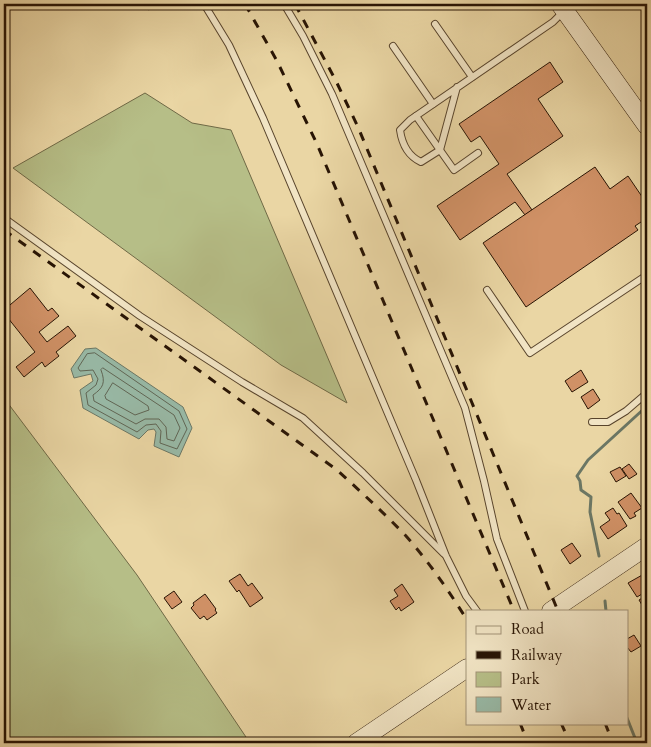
<svg xmlns="http://www.w3.org/2000/svg" width="651" height="747" font-family="Cardo,serif">
	<style>
		.green { fill: #b6be87; stroke: #6f6946 }
		.water { fill: #98b9a6; stroke: #6b7765 }
		.lines { fill: none; stroke-linecap: round; stroke-linejoin: round }
		.shore { stroke: #606655; stroke-width: 1 }
		.stream { stroke: #6b7765; stroke-width: 3 }
		.building { fill: #d09166; stroke: #281404 }
		.lane-casing { stroke: #58442c; stroke-width: 8 }
		.secondary-casing { stroke: #281404; stroke-width: 19 }
		.lane { stroke: #f1e4c4; stroke-width: 6 }
		.secondary { stroke: #f1e4c4; stroke-width: 18 }
		.rail { stroke: #281404; stroke-width: 3; stroke-dasharray: 9 9; stroke-linecap: butt }
	</style>
	<rect width="100%" height="100%" fill="#ead6a4"/>
	<filter id="stains"><feTurbulence type="fractalNoise" baseFrequency=".004" numOctaves="4"/><feColorMatrix values="0 0 0 0 .2 0 0 0 0 .09 0 0 0 0 .02 0 0 0 .5 -.17"/></filter>
	<radialGradient id="worn" r=".72"><stop offset=".6" stop-color="#630" stop-opacity="0"/><stop offset="1" stop-color="#630" stop-opacity=".3"/></radialGradient>
	<g class="green">
		<polygon points="145,93 192,123 231,130 347,403 281,365 13,168"/>
		<polygon points="4,398 137,575 250,743 4,743"/>
	</g>
	<polygon class="water" points="96,348 183,407 192,428 179,457 154,446 156,432 154,429 148,430 139,439 83,408 80,390 93,381 91,374 74,378 71,369 85,349"/>
	<g class="lines">
		<g class="shore">
			<polygon points="95,353 179,411 187,429 177,449 160,443 161,431 156,424 146,425 137,432 88,405 86,393 96,385 98,379 93,370 80,371 78,368 87,354"/>
			<path d="M103,368L174,415L180,428L174,441L167,439L166,427L159,419H145L136,424L94,401L93,395C103,388 106,383 101,370Z"/>
			<polygon points="113,383 148,406 149,410 135,415 106,399 105,396"/>
		</g>
		<g class="stream">
			<polyline points="599,556 590,512 591,497 581,490 580,481 577,476 588,460 647,406"/>
			<polyline points="605,601 606,611"/>
			<polyline points="627,718 637,743"/>
		</g>
	</g>
	<g class="building">
		<polygon points="550,62 563,82 538,99 563,136 507,174 532,210 525,215 515,202 460,240 437,206 499,164 480,136 471,142 459,124"/>
		<polygon points="595,167 610,189 628,176 647,204 647,218 635,226 638,230 526,307 483,243"/>
		<polygon points="30,288 48,311 52,308 59,316 39,332 47,342 68,326 76,336 56,352 59,356 45,367 42,362 24,377 16,367 35,352 4,313 4,310"/>
		<polygon points="581,370 588,382 572,392 565,381"/>
		<polygon points="593,389 600,400 588,409 581,397"/>
		<polygon points="629,464 637,474 629,479 622,469"/>
		<polygon points="620,467 626,476 616,482 610,472"/>
		<polygon points="631,493 642,508 634,513 636,516 630,519 618,502"/>
		<polygon points="613,508 617,514 619,513 627,526 608,539 600,527 610,520 605,513"/>
		<polygon points="572,543 581,556 570,564 561,550"/>
		<polygon points="240,574 248,586 252,583 263,598 250,607 239,590 237,592 229,581"/>
		<polygon points="644,574 647,580 647,591 637,597 628,583"/>
		<polygon points="402,584 414,602 401,611 399,607 396,610 390,601 398,596 394,590"/>
		<polygon points="174,591 182,602 172,609 164,598"/>
		<polygon points="205,594 216,609 215,610 217,613 207,620 204,616 200,619 191,608 194,605 193,603"/>
		<polygon points="647,595 647,609 645,610 639,600"/>
		<polygon points="634,635 641,646 631,652 627,647 627,639"/>
	</g>
	<g class="lines">
		<defs>
			<g id="lane">
				<polyline points="204,4 229,45 263,118 416,480 446,556 466,596 477,611"/>
				<polyline points="284,4 303,36 332,94 465,408 484,481 497,539 525,611"/>
				<polyline points="149,6 153,4"/>
				<polyline points="435,24 472,77"/>
				<polyline points="393,46 433,104"/>
				<path d="M457,87L440,150L421,162C408,156 402,144 400,130L410,120L553,22L564,11"/>
				<polyline points="416,116 454,170 478,153"/>
				<polyline points="4,218 140,316 242,382 303,418 363,473 444,554"/>
				<polyline points="487,290 530,353 647,275"/>
				<polyline points="592,422 608,422 626,411 647,393"/>
			</g>
			<g id="secondary">
				<polyline points="560,4 647,126"/>
				<polyline points="551,611 647,546"/>
				<polyline points="356,743 467,668"/>
			</g>
		</defs>
		<use href="#lane" class="lane-casing"/>
		<use href="#secondary" class="secondary-casing"/>
		<use href="#lane" class="lane"/>
		<use href="#secondary" class="secondary"/>
		<g class="rail">
			<polyline points="245,4 277,61 317,144 514,611"/>
			<polyline points="295,4 336,81 358,127 558,611"/>
			<path d="M4,230L337,470C360,491 384,513 406,536C429,562 449,591 467,620"/>
			<polyline points="520,723 528,743"/>
			<polyline points="561,723 570,743"/>
			<polyline points="605,723 613,743"/>
		</g>
	</g>
	<rect width="651" height="747" fill="none" stroke="#ead6a4" stroke-width="20"/>
	<rect x="5" y="5" width="641" height="737" fill="none" stroke="#281404" stroke-width="2.5"/>
	<rect x="10" y="10" width="631" height="727" fill="none" stroke="#281404"/>
	<rect x="466" y="610" width="162" height="115" fill="#f1e4c4" stroke="#a19177"/>
	<rect x="476" y="626" width="25" height="8" fill="#f1e4c4" stroke="#a19177"/>
	<text x="511" y="634" font-size="15" fill="#281404">Road</text>
	<rect x="476" y="651" width="25" height="8" fill="#281404" stroke="#a19177"/>
	<text x="511" y="660" font-size="15" fill="#281404">Railway</text>
	<rect x="476" y="672" width="25" height="15" fill="#b6be87" stroke="#a19177"/>
	<text x="511" y="684" font-size="15" fill="#281404">Park</text>
	<rect x="476" y="697" width="25" height="15" fill="#98b9a6" stroke="#a19177"/>
	<text x="511" y="710" font-size="15" fill="#281404">Water</text>
	<rect width="100%" height="100%" filter="url(#stains)"/>
	<rect width="100%" height="100%" fill="url(#worn)"/>
</svg>
